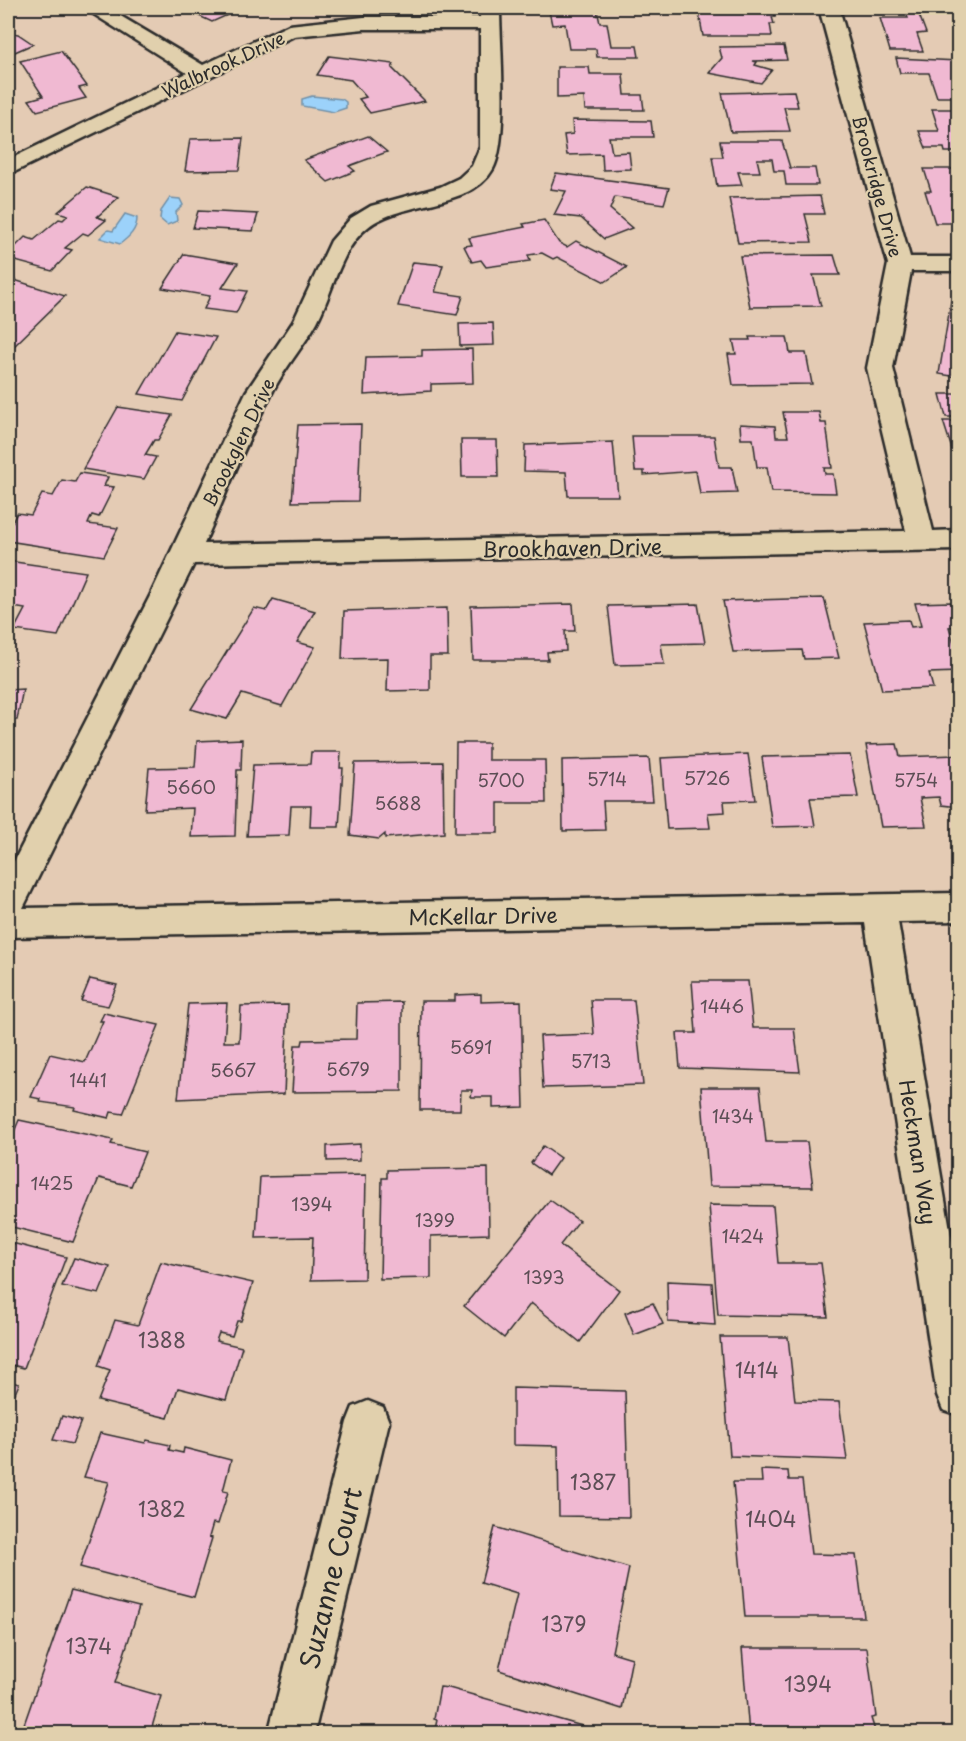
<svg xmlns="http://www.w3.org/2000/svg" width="966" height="1741" font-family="'Playpen Sans',sans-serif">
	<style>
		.water { fill: #9cd2fa; stroke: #6f8fa7; stroke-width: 1.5 }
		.building { fill: #f0b9d2; stroke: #2b2b2b; stroke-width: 1.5 }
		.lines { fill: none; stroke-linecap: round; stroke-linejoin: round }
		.street-casing { stroke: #2b2b2b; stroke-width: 5 }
		.street { fill: #e1d0ad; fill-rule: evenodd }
		.labels { text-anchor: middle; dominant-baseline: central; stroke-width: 4.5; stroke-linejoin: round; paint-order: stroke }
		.far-street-label { font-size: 18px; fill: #2b2b2b; stroke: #e1d0ad }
		.number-label { font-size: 18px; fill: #5c4e55 }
		.street-label { font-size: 21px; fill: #2b2b2b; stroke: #e1d0ad }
		.near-number-label { font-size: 21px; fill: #5c4e55 }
		.near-street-label { font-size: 26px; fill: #2b2b2b; stroke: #e1d0ad }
	</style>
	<rect width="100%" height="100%" fill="#e4cbb4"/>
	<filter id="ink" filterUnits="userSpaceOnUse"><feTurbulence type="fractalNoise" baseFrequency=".0167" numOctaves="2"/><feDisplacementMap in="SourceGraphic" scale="12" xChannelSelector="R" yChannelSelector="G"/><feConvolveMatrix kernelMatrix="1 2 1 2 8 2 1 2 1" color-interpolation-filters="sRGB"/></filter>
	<g filter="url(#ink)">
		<g class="water">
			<polygon points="312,96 342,99 346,102 346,108 334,112 302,106 302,99"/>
			<polygon points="170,198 180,199 183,205 176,212 177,221 167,225 160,219 161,211"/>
			<path d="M125,214L137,218C137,230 129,237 120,244L100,238L108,230L113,231Z"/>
		</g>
		<g class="building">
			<polygon points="182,8 243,8 212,22"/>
			<polygon points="698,8 773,8 775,17 772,17 774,24 770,24 772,36 703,36"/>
			<polygon points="904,8 927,8 929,12 918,12 926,33 917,34 923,51 890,51 880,18 908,18"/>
			<polygon points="597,10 600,23 607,23 611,46 637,46 639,57 597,57 596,49 569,49 565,24 552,25 549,11"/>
			<polygon points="12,25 15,28 10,33 18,34 33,44 8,55 8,26"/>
			<polygon points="784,46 787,60 753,61 757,62 755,65 772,70 761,83 709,73 722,58 719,47"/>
			<polygon points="61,51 87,86 79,88 86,98 37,111 29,100 43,96 20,61"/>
			<polygon points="329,56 394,64 392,68 425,101 370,113 359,99 366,97 351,80 317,75"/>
			<polygon points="896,58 958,61 958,97 937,97 929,73 900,73"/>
			<polygon points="557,67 589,67 590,74 623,74 625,95 642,95 644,110 585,110 584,97 557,98"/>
			<polygon points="794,91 798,107 784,107 790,131 731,132 722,93"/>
			<polygon points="932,109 958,109 958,152 945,152 944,148 926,148 919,131 939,131"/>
			<polygon points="572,120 651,121 653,137 609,137 612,153 629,152 631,169 603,170 602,154 567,155 564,135 573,134"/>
			<polygon points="368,136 387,152 349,166 355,171 328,182 304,160"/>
			<polygon points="243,138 239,170 185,171 190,139"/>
			<polygon points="720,141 782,141 790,168 815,168 818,185 786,185 784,171 774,171 772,159 757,159 760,172 738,172 742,185 717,186 712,157 723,157"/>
			<polygon points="924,169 958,169 958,223 935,223 925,191 931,191"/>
			<polygon points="556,173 669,188 664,204 615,197 610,209 632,228 604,239 581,218 554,215 566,191 550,189"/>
			<polygon points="87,187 119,197 97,217 106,220 88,235 83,233 65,248 72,250 52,271 8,259 8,254 25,237 34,240 59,219 63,220 68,215 58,212"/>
			<polygon points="820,196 824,214 805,214 812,242 738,243 729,198"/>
			<polygon points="198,211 258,214 253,231 193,228"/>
			<polygon points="544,220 559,243 567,247 576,241 627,267 605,282 557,257 553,259 542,253 528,255 530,261 486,267 481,260 472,262 464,246 472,245 469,238 525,227 523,224"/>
			<polygon points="184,254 238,263 222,288 247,291 236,313 204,309 210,296 162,288"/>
			<polygon points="834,255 840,275 813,275 821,306 750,307 740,256"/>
			<polygon points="413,262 443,265 435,292 463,296 457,315 398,306"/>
			<polygon points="8,278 65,296 8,352"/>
			<polygon points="951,301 958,302 958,377 939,374"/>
			<polygon points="493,323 494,345 460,346 459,324"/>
			<polygon points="175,331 216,337 182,401 139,394"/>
			<polygon points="749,337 787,337 790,353 806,353 812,384 733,385 728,354 736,354 733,340 750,340"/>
			<polygon points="472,349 473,383 431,384 431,391 364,395 366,357 422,356 422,350"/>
			<polygon points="940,394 958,394 958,417 946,417"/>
			<polygon points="118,407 172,415 158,440 154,440 145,455 156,457 144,479 83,469"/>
			<polygon points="783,412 819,412 821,423 826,423 832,468 824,468 825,474 833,474 836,493 771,492 767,467 757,467 753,439 741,439 740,424 775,426 776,437 788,437"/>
			<polygon points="943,421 958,421 958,468"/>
			<polygon points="361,424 358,501 292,502 298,425"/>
			<polygon points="632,436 714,436 719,467 732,467 737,493 700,494 696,471 644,475 644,471 635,471"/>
			<polygon points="461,440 497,440 498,477 462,477"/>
			<polygon points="613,442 618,496 568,496 566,472 524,471 525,445"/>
			<polygon points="80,473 108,477 104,486 114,487 99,517 92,515 88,524 118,528 104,556 8,541 8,530 17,513 31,515 42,494 53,496 62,480 75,482"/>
			<polygon points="8,561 86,572 58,636 14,630 25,609 8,606"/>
			<polygon points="824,598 839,658 804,659 802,650 733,652 723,601"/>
			<polygon points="273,599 315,611 297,642 315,647 282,706 242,694 227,719 191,709 254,608 266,611"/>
			<polygon points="951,602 958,626 949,627 958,657 958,672 929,673 933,688 882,690 864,622 909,620 911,627 921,626 915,603"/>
			<polygon points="573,604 575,631 565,631 566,651 547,652 548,660 473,660 471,606"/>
			<polygon points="698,604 705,643 661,644 664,664 615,665 608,606"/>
			<polygon points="447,608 448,656 430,656 430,690 387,691 388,658 342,659 344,611"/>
			<polygon points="23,689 17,720 8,720 8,690"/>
			<polygon points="242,739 241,770 237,770 235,836 191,837 193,808 145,810 149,768 195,767 197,741"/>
			<polygon points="456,743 488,743 488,760 545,760 546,803 498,803 498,833 455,833"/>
			<polygon points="897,744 900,757 956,755 958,765 958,807 941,805 939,797 920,798 926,826 881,827 866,745"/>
			<polygon points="311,752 341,752 340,768 343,768 339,827 310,827 311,806 291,806 289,835 247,836 253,765 310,764"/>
			<polygon points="748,754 755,800 724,801 725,812 708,813 710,828 667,829 661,758"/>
			<polygon points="850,755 858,797 810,798 815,826 772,827 762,757"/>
			<polygon points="649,758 653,801 603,801 605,830 563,831 562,760"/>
			<polygon points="443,762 444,833 385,838 385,834 379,839 350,835 355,763"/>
			<polygon points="90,979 117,985 108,1006 81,1001"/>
			<polygon points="692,981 748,981 753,1028 794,1028 800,1072 680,1068 677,1033 696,1033"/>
			<polygon points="481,994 481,1002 521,1001 524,1107 493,1108 493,1097 471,1097 472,1090 461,1090 460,1110 420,1110 421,1001 455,1001 455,995"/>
			<polygon points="591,1000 634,1000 643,1085 543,1088 540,1036 594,1034"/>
			<polygon points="402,1002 402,1091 292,1092 295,1045 302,1045 303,1040 356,1039 357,1003"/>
			<polygon points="227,1003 224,1042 239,1042 241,1006 288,1005 284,1094 178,1099 188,1004"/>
			<polygon points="104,1013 159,1025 123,1114 111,1112 109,1118 74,1110 75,1107 40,1102 41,1099 31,1097 50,1054 85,1062 103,1021 100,1021"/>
			<polygon points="701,1087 760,1087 766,1142 807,1142 813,1187 709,1186"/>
			<polygon points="19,1120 113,1140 111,1144 145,1152 131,1186 99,1178 73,1242 8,1226 8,1146"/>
			<polygon points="360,1144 360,1160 327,1161 327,1146"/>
			<polygon points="543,1146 560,1158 548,1175 531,1163"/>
			<polygon points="488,1168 489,1234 431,1236 431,1278 380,1279 382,1178 387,1178 387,1170"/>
			<polygon points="366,1175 364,1279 311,1280 313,1237 256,1238 260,1177"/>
			<polygon points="550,1200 579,1221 560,1245 619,1290 580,1342 531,1303 504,1338 464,1306"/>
			<polygon points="709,1205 773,1206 778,1263 821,1263 828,1317 718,1315"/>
			<polygon points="8,1242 66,1257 24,1368 8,1364"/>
			<polygon points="74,1258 110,1267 99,1294 62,1286"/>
			<polygon points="161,1262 253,1283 241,1321 237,1321 232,1336 219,1333 216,1341 242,1347 226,1400 178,1388 168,1418 98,1401 110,1370 98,1366 115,1320 138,1325"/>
			<polygon points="667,1281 712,1283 715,1325 668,1322"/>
			<polygon points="653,1303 663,1324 634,1335 625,1313"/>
			<polygon points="720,1337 788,1337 795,1401 839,1402 847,1460 730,1456"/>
			<polygon points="8,1381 19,1384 8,1410"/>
			<polygon points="513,1388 625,1391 629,1517 559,1516 558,1446 513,1445"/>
			<polygon points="62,1416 81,1421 72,1444 53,1440"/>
			<polygon points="100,1433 145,1443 147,1440 170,1445 169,1450 183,1453 184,1448 231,1460 223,1491 228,1492 218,1524 213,1523 209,1537 212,1538 194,1597 80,1567 109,1482 84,1477"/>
			<polygon points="761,1470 788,1471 789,1480 802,1480 811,1554 856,1555 864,1617 745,1617 733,1482 762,1482"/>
			<polygon points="495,1527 629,1568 612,1652 632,1658 622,1709 499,1670 517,1594 481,1583"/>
			<polygon points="71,1590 139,1607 115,1683 161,1696 150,1734 34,1734 22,1730"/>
			<polygon points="742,1648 867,1648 876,1717 871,1718 876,1734 749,1734"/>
			<polygon points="440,1687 449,1688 610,1734 434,1734 437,1720 434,1719"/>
		</g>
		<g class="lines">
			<defs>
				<g id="street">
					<path d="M84,8H107L203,65L289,25L364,17H480L481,8H500C500,45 509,140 493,169C471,209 402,200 368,227C340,249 333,292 317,322C304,346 285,367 273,391C246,440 227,493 204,544L906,531L867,368L888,264L819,8H839L910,257H958V271H911L893,368L933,531L958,530V550L194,564L23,908L958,893V921L898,922L958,1277V1415L943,1410L937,1395L865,923L8,937V873L149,598L246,392L293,322L331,241L351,218L371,206L440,187L459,178L472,166L480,147V29H364L294,36L8,175V160L187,73Z"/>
					<polygon points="368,1401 383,1407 389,1422 314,1734 268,1734 347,1422 353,1407"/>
				</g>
			</defs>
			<use href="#street" class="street-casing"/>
			<use href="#street" class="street"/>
		</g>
	</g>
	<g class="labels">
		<g class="far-street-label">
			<text transform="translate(223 64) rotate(-25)">Walbrook Drive</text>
			<text transform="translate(878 186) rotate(75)">Brookridge Drive</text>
			<text transform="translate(238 442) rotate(-64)">Brookglen Drive</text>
		</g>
		<g class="number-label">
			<text x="707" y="777">5726</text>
			<text x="607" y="778">5714</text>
			<text x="501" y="779">5700</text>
			<text x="916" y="779">5754</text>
			<text x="191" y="786">5660</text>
			<text x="398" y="802">5688</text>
			<text x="722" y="1005">1446</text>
			<text x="471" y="1046">5691</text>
			<text x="591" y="1060">5713</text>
			<text x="348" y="1068">5679</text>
			<text x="233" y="1069">5667</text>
			<text x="88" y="1079">1441</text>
			<text x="733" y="1115">1434</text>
			<text x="52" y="1182">1425</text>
			<text x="312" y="1203">1394</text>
			<text x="435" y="1219">1399</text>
			<text x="743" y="1235">1424</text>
			<text x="544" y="1276">1393</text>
		</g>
		<g class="street-label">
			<text transform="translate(572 547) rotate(-1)">Brookhaven Drive</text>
			<text transform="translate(483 915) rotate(-1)">McKellar Drive</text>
			<text transform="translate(919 1152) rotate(81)">Heckman Way</text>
		</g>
		<g class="near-number-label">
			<text x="162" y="1339">1388</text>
			<text x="757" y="1369">1414</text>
			<text x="593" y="1481">1387</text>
			<text x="162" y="1508">1382</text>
			<text x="771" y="1518">1404</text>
			<text x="564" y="1623">1379</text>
			<text x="89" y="1645">1374</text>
			<text x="808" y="1683">1394</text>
		</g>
		<g class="near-street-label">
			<text transform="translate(330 1578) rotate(-76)">Suzanne Court</text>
		</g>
	</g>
	<rect width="966" height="1741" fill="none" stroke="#e1d0ad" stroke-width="30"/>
	<rect x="15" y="15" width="936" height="1711" fill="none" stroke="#2b2b2b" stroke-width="2" filter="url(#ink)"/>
</svg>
